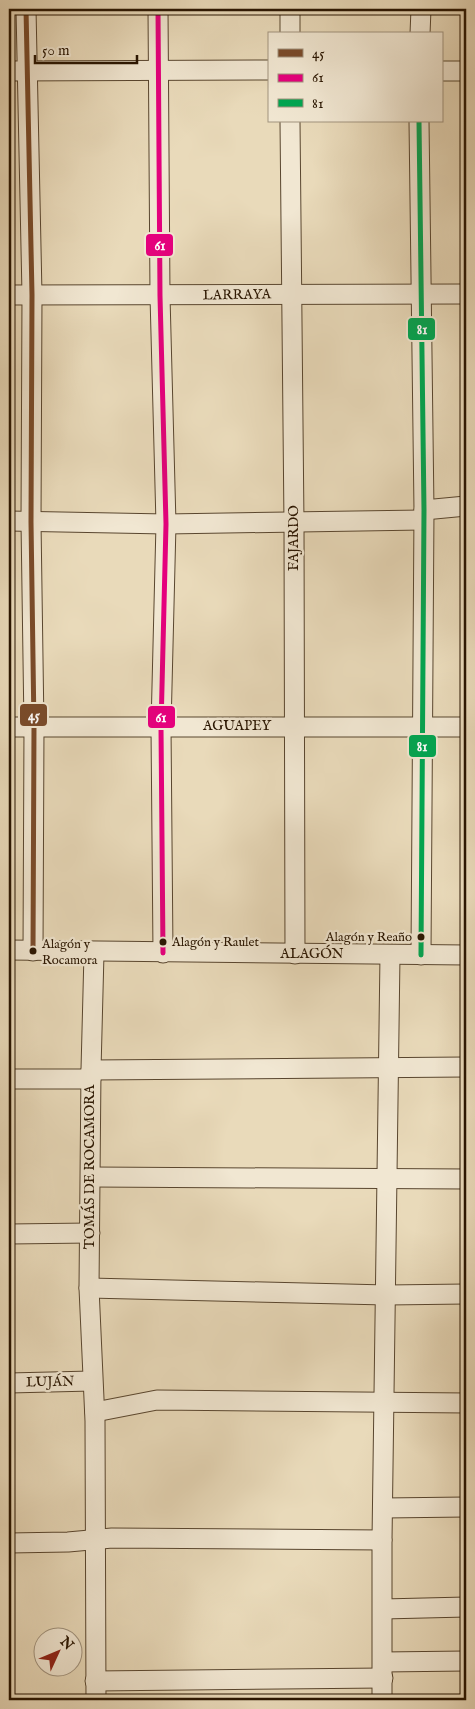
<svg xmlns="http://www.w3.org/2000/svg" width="475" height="1709" font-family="'IM FELL English',serif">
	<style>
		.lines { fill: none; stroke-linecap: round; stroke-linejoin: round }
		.minor-casing { stroke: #59462f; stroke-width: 21 }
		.minor { stroke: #f1e7d2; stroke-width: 19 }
		.bus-1-casing { stroke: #f1e7d2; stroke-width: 9 }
		.bus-2-casing { stroke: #f1e7d2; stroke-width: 9 }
		.bus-3-casing { stroke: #f1e7d2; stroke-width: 9 }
		.bus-1 { stroke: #7a4b2a; stroke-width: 5 }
		.bus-2 { stroke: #e5007d; stroke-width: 5 }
		.bus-3 { stroke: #00a651; stroke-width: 5 }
		.bus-dot { fill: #291501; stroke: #f1e7d2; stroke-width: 2 }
		.labels { text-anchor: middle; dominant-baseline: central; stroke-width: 4.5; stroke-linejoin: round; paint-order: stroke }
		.bus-label { font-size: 13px; fill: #291501; stroke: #f1e7d2; text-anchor: start }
		.street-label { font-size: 14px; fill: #291501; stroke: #f1e7d2 }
		.line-badge { stroke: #f1e7d2; stroke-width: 2 }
		.badge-label { font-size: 14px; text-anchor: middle; font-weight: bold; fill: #fff }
	</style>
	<rect width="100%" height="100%" fill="#e9daba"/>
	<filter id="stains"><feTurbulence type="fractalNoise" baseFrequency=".004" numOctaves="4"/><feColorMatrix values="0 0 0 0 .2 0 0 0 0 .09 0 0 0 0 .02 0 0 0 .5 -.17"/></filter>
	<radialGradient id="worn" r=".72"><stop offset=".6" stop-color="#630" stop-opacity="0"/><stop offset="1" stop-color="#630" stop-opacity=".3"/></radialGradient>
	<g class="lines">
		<defs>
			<g id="minor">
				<polyline points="26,9 32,295 31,522 34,727 33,951"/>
				<polyline points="158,9 160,296 166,524 161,727 163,953"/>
				<polyline points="290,34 290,9"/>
				<polyline points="420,34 421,9"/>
				<polyline points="9,71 269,70"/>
				<polyline points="441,71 466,71"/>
				<polyline points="290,121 294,524 295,954"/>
				<polyline points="419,121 424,510 421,955"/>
				<polyline points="9,295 466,294"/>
				<polyline points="424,510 466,506"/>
				<polyline points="9,521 166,524 422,520"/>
				<polyline points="9,727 466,727"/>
				<polyline points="9,950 466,955"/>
				<polyline points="94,953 91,1070 89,1288 95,1421 96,1700"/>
				<polyline points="91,1070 466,1067"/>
				<polyline points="9,1079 91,1079"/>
				<polyline points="92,1177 466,1179"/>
				<polyline points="9,1234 90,1233"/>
				<polyline points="89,1288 387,1295 466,1294"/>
				<polyline points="9,1383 92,1381"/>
				<polyline points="95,1412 157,1400 466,1403"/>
				<polyline points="384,1508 466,1507"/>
				<polyline points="9,1543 68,1542 112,1538 382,1540"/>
				<polyline points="383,1609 466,1607"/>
				<polyline points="383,1662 466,1661"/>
				<polyline points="95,1681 383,1678"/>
				<polyline points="382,1700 382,1540 390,955"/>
			</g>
		</defs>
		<use href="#minor" class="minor-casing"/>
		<use href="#minor" class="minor"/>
		<defs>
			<polyline id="bus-1" points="26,9 32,295 31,522 34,727 33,951"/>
			<polyline id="bus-2" points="158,9 160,296 166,524 161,727 163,953"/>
			<polyline id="bus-3" points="419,121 424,510 421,955"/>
		</defs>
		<use href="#bus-1" class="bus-1-casing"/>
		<use href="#bus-2" class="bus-2-casing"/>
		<use href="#bus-3" class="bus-3-casing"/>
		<use href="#bus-1" class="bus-1"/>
		<use href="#bus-2" class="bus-2"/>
		<use href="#bus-3" class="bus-3"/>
	</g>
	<g class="bus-dot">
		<circle cx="421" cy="937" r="4.5"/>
		<circle cx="163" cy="942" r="4.5"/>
		<circle cx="33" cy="951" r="4.5"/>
	</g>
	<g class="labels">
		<g class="bus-label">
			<text x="412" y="937" text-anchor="end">Alagón y Reaño</text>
			<text x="172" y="942">Alagón y Raulet</text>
			<text x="42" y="944">Alagón y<tspan x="42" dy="16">Rocamora</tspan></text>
		</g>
		<g class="street-label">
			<text transform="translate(237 295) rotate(-1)">LARRAYA</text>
			<text transform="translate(294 538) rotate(-90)">FAJARDO</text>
			<text x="237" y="726">AGUAPEY</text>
			<text x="312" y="954">ALAGÓN</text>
			<text transform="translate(90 1167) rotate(-90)">TOMÁS DE ROCAMORA</text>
			<text transform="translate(50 1382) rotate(-1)">LUJÁN</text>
		</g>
	</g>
	<g class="line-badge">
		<rect x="145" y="233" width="29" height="24" rx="5" fill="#e5007d"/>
		<rect x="407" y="317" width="29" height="24" rx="5" fill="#00a651"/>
		<rect x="19" y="703" width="29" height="24" rx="5" fill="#7a4b2a"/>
		<rect x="147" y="705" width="29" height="24" rx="5" fill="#e5007d"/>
		<rect x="408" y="734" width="29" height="24" rx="5" fill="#00a651"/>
	</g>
	<g class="badge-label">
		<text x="160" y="250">61</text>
		<text x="422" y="334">81</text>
		<text x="34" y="720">45</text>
		<text x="161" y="722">61</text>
		<text x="422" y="751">81</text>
	</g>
	<rect width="475" height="1709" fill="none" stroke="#e9daba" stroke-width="30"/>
	<rect x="10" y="10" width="455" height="1689" fill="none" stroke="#291501" stroke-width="2.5"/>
	<rect x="15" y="15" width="445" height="1679" fill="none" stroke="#291501"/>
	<rect x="268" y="32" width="175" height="90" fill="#f1e7d2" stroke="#a1937e"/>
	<rect x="278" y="49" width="25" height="8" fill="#7a4b2a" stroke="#a1937e"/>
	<text x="312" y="58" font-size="15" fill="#291501">45</text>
	<rect x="278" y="74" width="25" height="8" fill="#e5007d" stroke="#a1937e"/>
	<text x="312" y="82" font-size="15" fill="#291501">61</text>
	<rect x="278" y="99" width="25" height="8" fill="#00a651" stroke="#a1937e"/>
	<text x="312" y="108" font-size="15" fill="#291501">81</text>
	<g transform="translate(58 1652) rotate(46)"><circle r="24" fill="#f1e7d2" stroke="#a1937e"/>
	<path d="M0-4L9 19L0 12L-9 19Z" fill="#8f2418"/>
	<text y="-8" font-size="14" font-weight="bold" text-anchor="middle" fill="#291501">N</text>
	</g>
	<path d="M35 55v8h102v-8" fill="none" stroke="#291501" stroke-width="2.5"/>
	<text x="42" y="55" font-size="15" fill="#291501" stroke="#f1e7d2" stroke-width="4" paint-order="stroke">50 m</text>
	<rect width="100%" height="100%" filter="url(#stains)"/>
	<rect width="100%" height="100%" fill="url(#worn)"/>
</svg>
